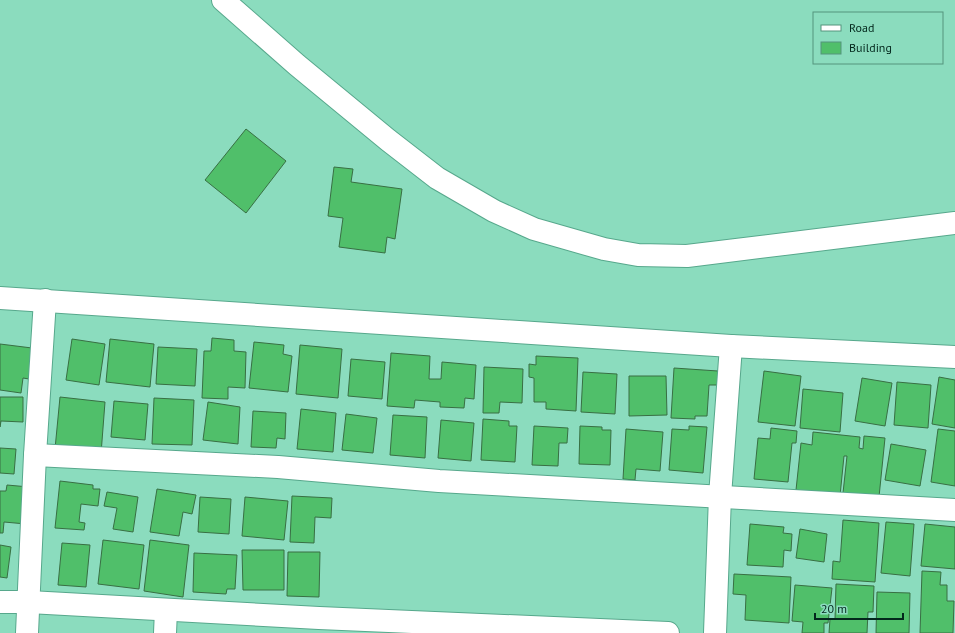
<svg xmlns="http://www.w3.org/2000/svg" width="955" height="633" font-family="'PT Sans',sans-serif">
	<style>
		.building { fill: #50bf6a; stroke: #386f43 }
		.lines { fill: none; stroke-linecap: round; stroke-linejoin: round }
		.minor-casing { stroke: #57a88c; stroke-width: 24 }
		.minor { stroke: #fff; stroke-width: 22 }
	</style>
	<rect width="100%" height="100%" fill="#8bdcbe"/>
	<g class="building">
		<polygon points="246,129 286,161 246,213 205,180"/>
		<polygon points="334,167 353,169 351,182 402,189 395,239 387,237 385,253 339,247 343,218 328,216"/>
		<polygon points="212,338 234,340 234,351 246,352 245,388 228,387 228,399 202,398 204,351 211,351"/>
		<polygon points="72,339 105,344 99,385 66,380"/>
		<polygon points="110,339 154,344 150,387 106,382"/>
		<polygon points="254,342 284,345 283,354 292,356 288,392 249,388"/>
		<polygon points="0,344 32,348 29,379 23,378 21,393 0,390"/>
		<polygon points="300,345 342,349 338,398 296,394"/>
		<polygon points="158,347 197,349 195,386 156,384"/>
		<polygon points="391,353 430,356 429,379 441,379 442,362 476,365 474,399 465,398 464,408 440,407 440,402 415,400 414,408 387,406"/>
		<polygon points="536,356 578,358 576,411 546,409 546,402 534,402 534,378 529,377 529,364 536,365"/>
		<polygon points="351,359 385,362 382,399 348,396"/>
		<polygon points="484,367 523,369 522,403 500,402 499,413 483,413"/>
		<polygon points="674,368 718,371 718,385 709,385 707,416 695,416 695,419 671,418"/>
		<polygon points="764,371 801,376 795,426 758,422"/>
		<polygon points="583,372 617,374 615,414 581,412"/>
		<polygon points="629,376 666,376 667,415 629,416"/>
		<polygon points="939,377 955,380 955,428 932,424"/>
		<polygon points="862,378 892,383 885,426 855,421"/>
		<polygon points="897,382 931,385 928,428 894,425"/>
		<polygon points="803,389 843,393 840,432 800,428"/>
		<polygon points="0,397 23,397 23,422 1,421 0,427"/>
		<polygon points="60,397 105,402 101,454 55,449"/>
		<polygon points="154,398 194,400 192,445 152,444"/>
		<polygon points="114,401 148,404 145,440 111,437"/>
		<polygon points="208,402 240,407 238,444 203,440"/>
		<polygon points="301,409 336,413 333,452 297,449"/>
		<polygon points="253,411 286,413 285,439 277,438 276,448 251,447"/>
		<polygon points="346,414 377,418 373,453 342,450"/>
		<polygon points="393,415 427,417 425,458 390,455"/>
		<polygon points="483,419 509,421 509,426 517,426 515,462 481,460"/>
		<polygon points="441,420 474,423 471,461 438,458"/>
		<polygon points="534,426 568,428 567,443 559,443 558,466 532,465"/>
		<polygon points="580,426 602,427 602,430 611,430 610,465 579,464"/>
		<polygon points="689,426 707,427 703,473 669,470 672,429 689,430"/>
		<polygon points="771,428 797,431 796,443 792,443 788,482 754,479 758,438 770,439"/>
		<polygon points="626,429 663,432 660,471 636,469 635,480 623,479"/>
		<polygon points="938,429 955,431 955,486 931,482"/>
		<polygon points="813,432 860,437 859,448 863,449 864,436 885,438 879,497 843,493 847,456 844,456 840,496 796,490 801,443 812,445"/>
		<polygon points="891,444 926,450 920,486 885,480"/>
		<polygon points="0,448 16,449 14,474 0,473"/>
		<polygon points="60,481 93,485 93,489 100,489 98,506 81,504 79,522 85,523 84,530 55,528"/>
		<polygon points="7,485 29,487 26,524 4,522 3,533 0,533 0,491 6,491"/>
		<polygon points="157,489 196,495 192,514 183,512 179,536 150,532"/>
		<polygon points="107,492 138,497 133,532 113,529 117,508 104,506"/>
		<polygon points="292,496 332,498 331,518 315,517 314,543 290,542"/>
		<polygon points="200,497 231,499 229,534 198,532"/>
		<polygon points="245,497 288,501 284,540 242,536"/>
		<polygon points="843,520 879,523 875,582 832,579 833,561 840,562"/>
		<polygon points="886,522 914,524 910,576 881,573"/>
		<polygon points="750,524 784,527 783,533 792,534 791,551 784,550 783,567 747,565"/>
		<polygon points="925,524 955,527 955,569 921,566"/>
		<polygon points="800,529 827,534 824,562 796,558"/>
		<polygon points="103,540 144,545 139,589 98,584"/>
		<polygon points="150,540 189,545 183,597 144,591"/>
		<polygon points="62,543 90,545 86,587 58,585"/>
		<polygon points="0,545 11,547 7,578 0,577"/>
		<polygon points="242,550 284,550 284,590 243,590"/>
		<polygon points="288,552 320,552 319,597 287,596"/>
		<polygon points="194,553 237,555 235,589 227,589 226,594 193,592"/>
		<polygon points="922,571 941,572 940,585 947,585 947,601 954,601 953,633 920,633"/>
		<polygon points="734,574 791,577 789,623 745,620 746,595 733,594"/>
		<polygon points="836,584 874,586 873,612 868,612 867,633 829,633 830,619 835,619"/>
		<polygon points="795,585 832,588 828,623 824,623 824,633 802,633 803,622 792,621"/>
		<polygon points="877,592 910,593 909,633 876,633"/>
	</g>
	<g class="lines">
		<defs>
			<g id="minor">
				<polyline points="223,0 297,65 388,140 437,178 494,211 534,229 604,249 638,255 687,256 955,223"/>
				<polyline points="0,298 731,346 955,357"/>
				<polyline points="35,455 278,467 439,481 955,510"/>
				<polyline points="0,602 29,602 319,618 668,633"/>
				<polyline points="27,633 35,455 45,300"/>
				<polyline points="165,633 166,610"/>
				<polyline points="715,633 720,496 731,346"/>
			</g>
		</defs>
		<use href="#minor" class="minor-casing"/>
		<use href="#minor" class="minor"/>
	</g>
	<rect x="813" y="12" width="130" height="52" fill="#8bdcbe" stroke="#55947d"/>
	<rect x="821" y="25" width="20" height="6" fill="#ffffff" stroke="#55947d"/>
	<text x="849" y="32" font-size="12" fill="#03271c">Road</text>
	<rect x="821" y="42" width="20" height="12" fill="#50bf6a" stroke="#55947d"/>
	<text x="849" y="52" font-size="12" fill="#03271c">Building</text>
	<path d="M815 613v6h88v-6" fill="none" stroke="#03271c" stroke-width="2"/>
	<text x="821" y="613" font-size="12" fill="#03271c" stroke="#8bdcbe" stroke-width="3" paint-order="stroke">20 m</text>
</svg>
